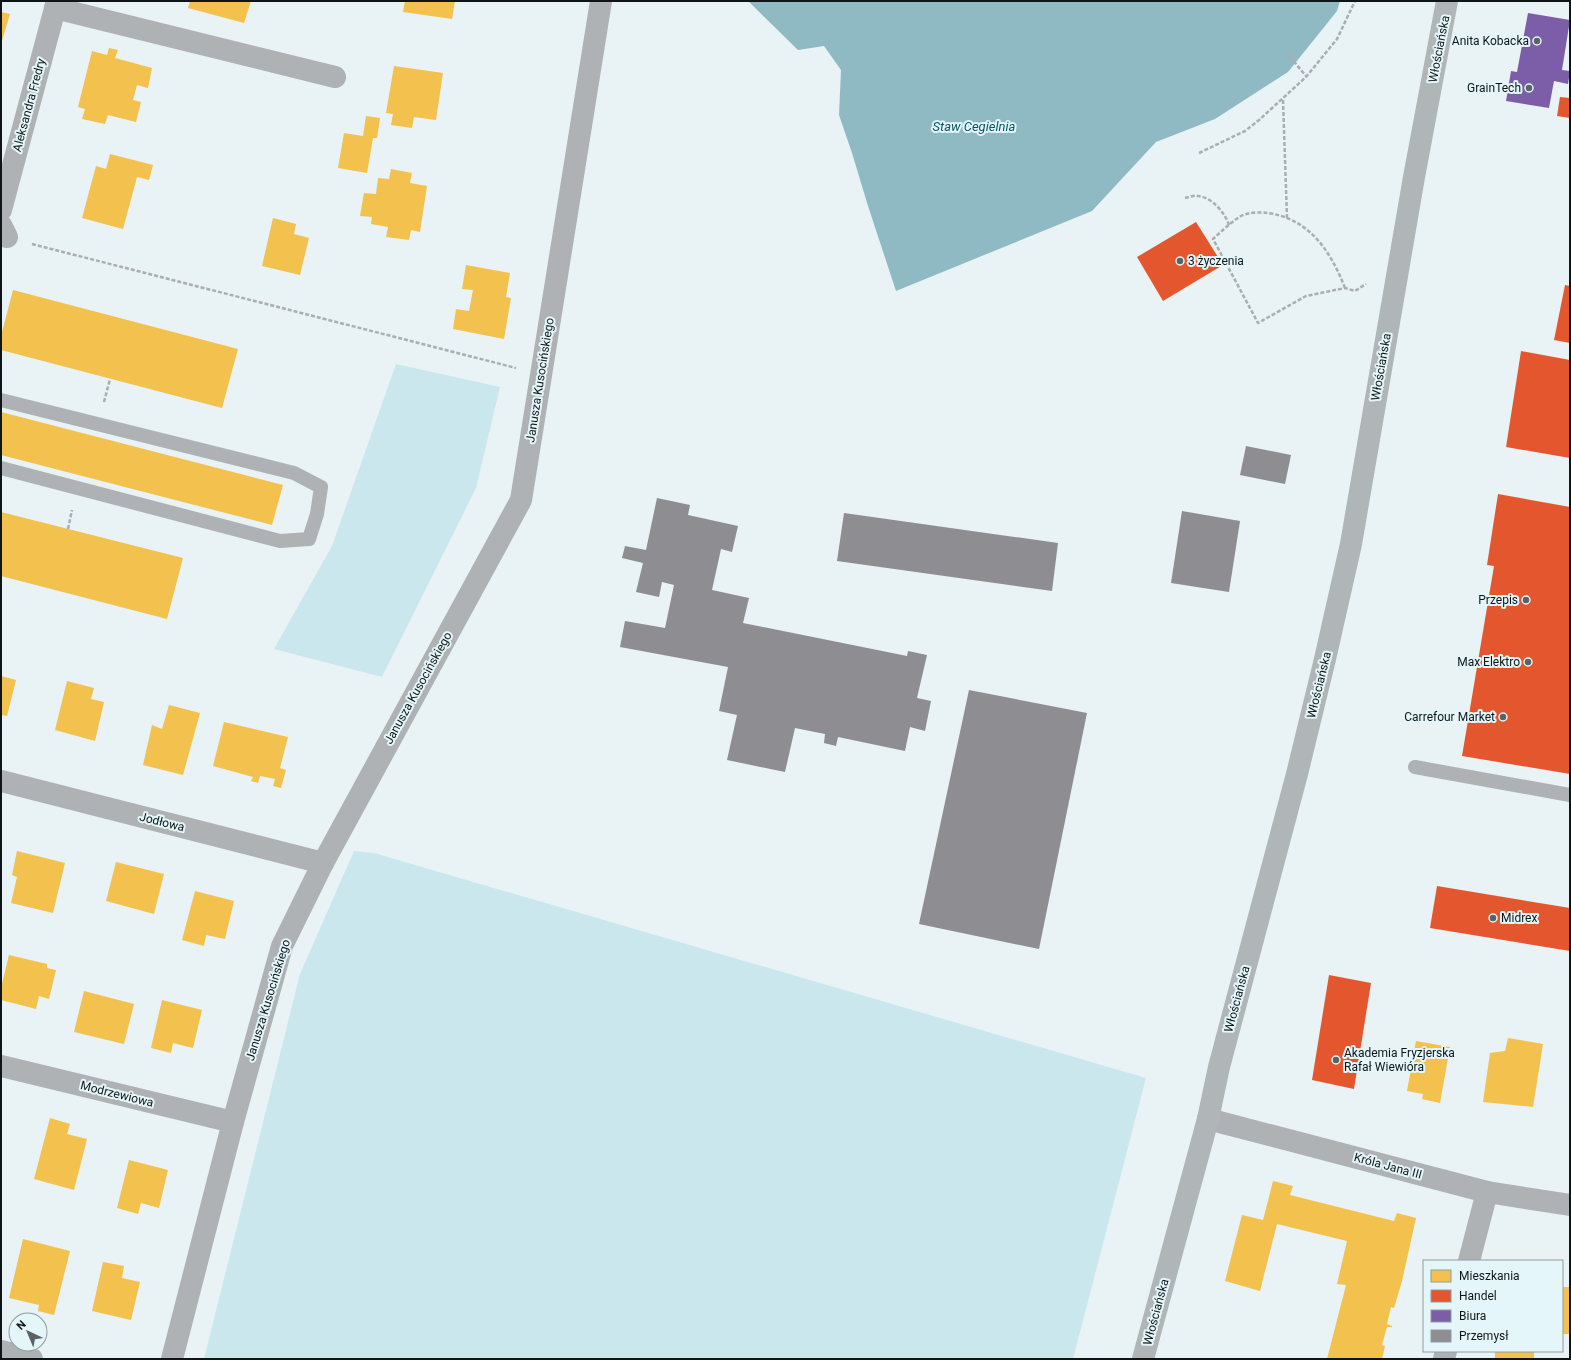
<svg xmlns="http://www.w3.org/2000/svg" width="1571" height="1360" font-family="Roboto,sans-serif">
	<style>
		.green { fill: #cbe7ee }
		.water { fill: #8fbac4 }
		.homes { fill: #f2c14e }
		.shops { fill: #e4572e }
		.offices { fill: #7b5ea7 }
		.industry { fill: #8d8d92 }
		.lines { fill: none; stroke-linecap: round; stroke-linejoin: round }
		.path { stroke: #a9aeaf; stroke-width: 2.5; stroke-dasharray: 4 2; stroke-linecap: butt }
		.service { stroke: #aeb2b4; stroke-width: 14 }
		.minor { stroke: #aeb2b4; stroke-width: 22 }
		.primary { stroke: #b0b6b7; stroke-width: 22 }
		.poi-dot { fill: #5b6264; stroke: #e4f6fa; stroke-width: 1.5 }
		.labels { text-anchor: middle; dominant-baseline: central; stroke-width: 4; stroke-linejoin: round; paint-order: stroke }
		.poi-label { font-size: 12px; fill: #0f1516; stroke: #e4f6fa; text-anchor: end }
		.street-label { font-size: 12px; fill: #0f1516; stroke: #e4f6fa }
		.water-label { font-size: 13px; font-style: italic; fill: #005866; stroke: #e4f6fa }
	</style>
	<rect width="100%" height="100%" fill="#e9f2f5"/>
	<g class="green">
		<polygon points="396,364 500,387 476,488 382,677 274,649 332,546"/>
		<polygon points="354,851 374,853 1146,1078 1073,1359 204,1359 300,974"/>
	</g>
	<polygon class="water" points="748,1 1340,1 1337,11 1288,72 1215,119 1156,142 1092,211 896,291 868,206 852,153 839,115 841,70 824,46 798,50"/>
	<g class="homes">
		<polygon points="190,1 251,1 244,23 188,8"/>
		<polygon points="405,1 455,1 452,19 403,12"/>
		<polygon points="1,12 10,14 1,44"/>
		<polygon points="109,48 118,50 115,58 152,68 148,88 137,85 133,100 141,102 136,122 108,115 105,124 82,119 85,109 78,107 92,51 107,55"/>
		<polygon points="394,66 443,73 436,120 414,117 412,128 391,125 393,114 386,113"/>
		<polygon points="366,116 380,118 377,138 373,138 367,173 338,168 344,133 363,136"/>
		<polygon points="110,154 153,165 149,180 137,177 123,229 82,218 96,166 106,169"/>
		<polygon points="391,169 412,173 410,183 427,186 420,232 411,230 409,240 386,237 388,227 371,224 372,217 360,216 364,193 376,194 378,178 389,179"/>
		<polygon points="273,218 296,224 294,234 309,238 300,275 262,266"/>
		<polygon points="466,265 510,273 506,297 511,298 504,339 453,329 456,309 469,311 473,290 462,289"/>
		<polygon points="13,290 238,349 222,408 1,350 1,336"/>
		<polygon points="1,412 283,485 272,525 1,455"/>
		<polygon points="1,512 183,558 167,619 1,576"/>
		<polygon points="1,676 16,680 7,716 1,715"/>
		<polygon points="67,681 94,688 91,699 104,702 95,741 55,730"/>
		<polygon points="169,705 200,713 183,775 143,765 152,725 162,729"/>
		<polygon points="224,722 288,737 280,768 286,770 281,788 273,786 275,779 260,776 258,783 251,781 253,777 213,766"/>
		<polygon points="17,851 65,863 53,913 11,903 17,877 12,875"/>
		<polygon points="116,862 164,874 154,914 106,901"/>
		<polygon points="195,891 234,901 225,939 206,935 204,946 182,940"/>
		<polygon points="9,955 47,964 47,968 56,970 49,999 39,996 36,1009 1,1000 1,988"/>
		<polygon points="84,991 134,1004 124,1044 74,1032"/>
		<polygon points="162,1000 202,1010 193,1048 173,1043 171,1053 151,1048"/>
		<polygon points="1508,1038 1543,1044 1533,1107 1483,1102 1490,1053 1505,1051"/>
		<polygon points="1416,1041 1450,1047 1440,1103 1422,1099 1423,1094 1407,1091"/>
		<polygon points="50,1118 70,1124 67,1134 87,1139 74,1190 34,1179"/>
		<polygon points="129,1160 168,1170 159,1208 141,1203 138,1214 117,1208"/>
		<polygon points="1273,1181 1293,1186 1290,1195 1394,1221 1397,1213 1416,1218 1402,1281 1394,1308 1391,1307 1387,1324 1392,1326 1392,1327 1387,1327 1382,1345 1385,1346 1382,1359 1327,1359 1346,1285 1337,1284 1347,1241 1277,1224 1260,1291 1225,1281 1242,1215 1263,1220"/>
		<polygon points="23,1239 70,1251 54,1315 38,1311 39,1305 9,1298"/>
		<polygon points="103,1262 124,1266 122,1278 140,1282 131,1320 92,1311"/>
		<rect x="1562" y="1287" width="8" height="47"/>
		<rect x="1495" y="1351" width="39" height="8"/>
	</g>
	<g class="shops">
		<polygon points="1560,97 1570,98 1570,118 1557,116"/>
		<polygon points="1196,222 1223,265 1163,301 1137,257"/>
		<polygon points="1565,285 1570,286 1570,343 1554,340"/>
		<polygon points="1521,351 1570,360 1570,458 1506,447"/>
		<polygon points="1498,494 1570,507 1570,774 1462,756 1494,566 1487,565"/>
		<polygon points="1437,886 1570,908 1570,951 1430,928"/>
		<polygon points="1329,975 1371,983 1354,1089 1312,1080"/>
	</g>
	<polygon class="offices" points="1528,13 1570,20 1562,70 1570,71 1568,84 1554,81 1549,108 1506,101 1511,71 1517,72"/>
	<g class="industry">
		<polygon points="1246,446 1291,455 1285,484 1240,475"/>
		<polygon points="657,498 690,505 688,515 738,526 732,552 721,549 712,590 749,598 743,623 907,656 908,651 927,655 917,698 931,701 925,731 910,727 905,751 838,737 836,746 824,743 825,734 795,728 785,772 727,760 737,715 719,711 728,667 620,647 625,621 665,628 674,585 662,582 659,597 636,592 643,563 622,558 625,546 646,550"/>
		<polygon points="1182,511 1240,521 1229,592 1171,583"/>
		<polygon points="844,513 1058,543 1052,591 837,561"/>
		<polygon points="969,690 1087,713 1039,949 919,924"/>
	</g>
	<g class="lines">
		<g class="path">
			<polyline points="1286,52 1306,76"/>
			<polyline points="1283,100 1287,218"/>
			<polyline points="1199,153 1245,131 1259,120 1306,77 1337,39 1355,1"/>
			<path d="M1185,198C1189,197 1194,195 1198,196C1212,197 1225,213 1229,225"/>
			<polyline points="32,244 516,368"/>
			<path d="M1345,288C1331,252 1310,219 1268,213C1260,212 1249,212 1241,216C1231,222 1222,231 1213,239L1258,323L1306,296L1345,288L1355,291L1366,284"/>
			<polyline points="104,402 110,379"/>
			<polyline points="68,529 72,510"/>
		</g>
		<g class="service">
			<polyline points="1,400 294,473 321,487 317,514 309,539 280,541 1,468"/>
			<polyline points="1415,767 1570,795"/>
		</g>
		<g class="minor">
			<polyline points="55,8 335,77"/>
			<polyline points="1,210 57,1"/>
			<polyline points="1,225 7,237"/>
			<polyline points="1,781 323,863"/>
			<polyline points="1,1066 233,1122"/>
			<polyline points="1208,1119 1487,1192 1570,1205"/>
			<polyline points="1469,1261 1487,1192"/>
			<polyline points="1,1351 32,1359"/>
			<polyline points="172,1359 233,1122 282,946 323,863 521,500 601,1"/>
			<polyline points="1444,1359 1446,1351"/>
		</g>
		<polyline class="primary" points="1143,1359 1208,1119 1219,1067 1297,774 1325,659 1351,544 1414,177 1447,1"/>
	</g>
	<g class="poi-dot">
		<circle cx="1537" cy="41" r="4"/>
		<circle cx="1529" cy="88" r="4"/>
		<circle cx="1180" cy="261" r="4"/>
		<circle cx="1526" cy="600" r="4"/>
		<circle cx="1528" cy="662" r="4"/>
		<circle cx="1503" cy="717" r="4"/>
		<circle cx="1493" cy="918" r="4"/>
		<circle cx="1336" cy="1060" r="4"/>
	</g>
	<g class="labels">
		<g class="poi-label">
			<text x="1529" y="41">Anita Kobacka</text>
			<text x="1521" y="88">GrainTech</text>
			<text x="1188" y="261" text-anchor="start">3 życzenia</text>
			<text x="1518" y="600">Przepis</text>
			<text x="1520" y="662">Max Elektro</text>
			<text x="1495" y="717">Carrefour Market</text>
			<text x="1501" y="918" text-anchor="start">Midrex</text>
			<text x="1344" y="1053" text-anchor="start">Akademia Fryzjerska<tspan x="1344" dy="14">Rafał Wiewióra</tspan></text>
		</g>
		<g class="street-label">
			<text transform="translate(1439 49) rotate(-79)">Włościańska</text>
			<text transform="translate(29 105) rotate(-75)">Aleksandra Fredry</text>
			<text transform="translate(1381 367) rotate(-80)">Włościańska</text>
			<text transform="translate(540 380) rotate(-81)">Janusza Kusocińskiego</text>
			<text transform="translate(1319 685) rotate(-76)">Włościańska</text>
			<text transform="translate(418 688) rotate(-61)">Janusza Kusocińskiego</text>
			<text transform="translate(162 822) rotate(14)">Jodłowa</text>
			<text transform="translate(1237 999) rotate(-75)">Włościańska</text>
			<text transform="translate(268 1000) rotate(-73)">Janusza Kusocińskiego</text>
			<text transform="translate(117 1094) rotate(14)">Modrzewiowa</text>
			<text transform="translate(1388 1166) rotate(15)">Króla Jana III</text>
			<text transform="translate(1156 1312) rotate(-75)">Włościańska</text>
		</g>
		<g class="water-label">
			<text x="974" y="126">Staw Cegielnia</text>
		</g>
	</g>
	<rect width="1571" height="1360" fill="none" stroke="#0f1516" stroke-width="4"/>
	<rect x="1423" y="1260" width="140" height="92" fill="#e4f6fa" stroke="#8f9c9f"/>
	<rect x="1431" y="1270" width="20" height="12" fill="#f2c14e" stroke="#8f9c9f"/>
	<text x="1459" y="1280" font-size="12" fill="#0f1516">Mieszkania</text>
	<rect x="1431" y="1290" width="20" height="12" fill="#e4572e" stroke="#8f9c9f"/>
	<text x="1459" y="1300" font-size="12" fill="#0f1516">Handel</text>
	<rect x="1431" y="1310" width="20" height="12" fill="#7b5ea7" stroke="#8f9c9f"/>
	<text x="1459" y="1320" font-size="12" fill="#0f1516">Biura</text>
	<rect x="1431" y="1330" width="20" height="12" fill="#8d8d92" stroke="#8f9c9f"/>
	<text x="1459" y="1340" font-size="12" fill="#0f1516">Przemysł</text>
	<g transform="translate(28 1332) rotate(316)"><circle r="19" fill="#e4f6fa" stroke="#8f9c9f"/>
	<path d="M0-3L7 15L0 10L-7 15Z" fill="#5b6264"/>
	<text y="-6" font-size="11" font-weight="bold" text-anchor="middle" fill="#0f1516">N</text>
	</g>
</svg>
